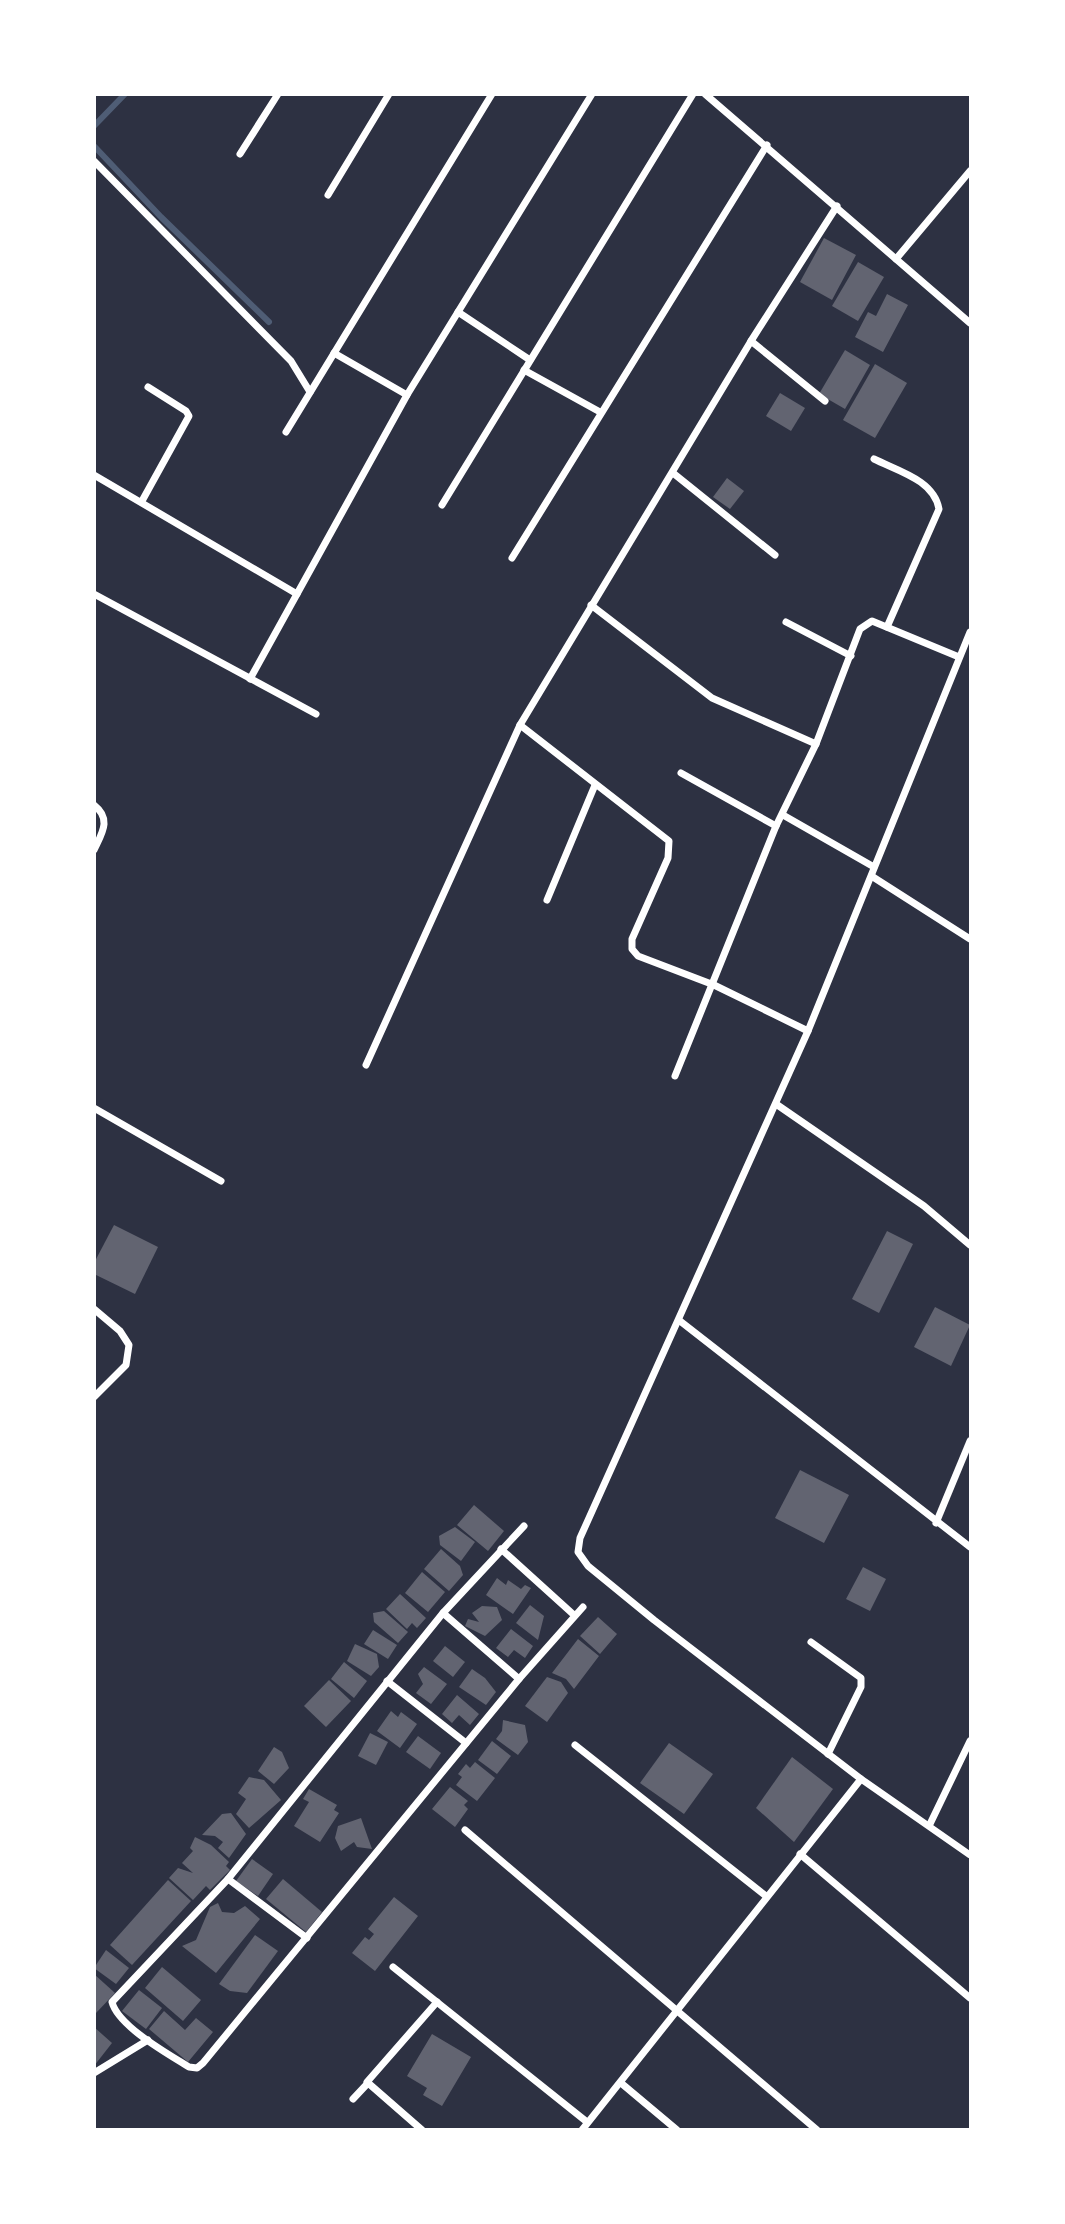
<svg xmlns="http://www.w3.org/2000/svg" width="1065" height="2224" font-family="Roboto,sans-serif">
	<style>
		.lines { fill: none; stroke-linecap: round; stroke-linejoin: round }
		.stream { stroke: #4f5d75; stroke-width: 6 }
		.building { fill: #626471 }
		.minor { stroke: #fff; stroke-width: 7 }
	</style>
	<rect width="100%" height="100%" fill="#2d3142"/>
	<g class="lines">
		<g class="stream">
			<polyline points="94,126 125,94"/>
			<polyline points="94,146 161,217 269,322"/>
		</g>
	</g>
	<g class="building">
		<polygon points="824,238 856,255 832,300 800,282"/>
		<polygon points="858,262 884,277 858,321 832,306"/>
		<polygon points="887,294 908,305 883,352 855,337 868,312 876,316"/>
		<polygon points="845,350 870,365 845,409 819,394"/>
		<polygon points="875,364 907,383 875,438 843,420"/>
		<polygon points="780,393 805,408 791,431 766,416"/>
		<polygon points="727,478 744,491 730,509 713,497"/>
		<polygon points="114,1225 158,1247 135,1294 94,1274 94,1263"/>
		<polygon points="887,1231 913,1244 879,1313 852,1299"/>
		<polygon points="935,1307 970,1325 951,1366 914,1347"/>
		<polygon points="800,1470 849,1495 824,1543 775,1518"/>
		<polygon points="474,1505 504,1531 488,1551 457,1525"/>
		<polygon points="455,1527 475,1542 461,1561 440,1545 439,1536"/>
		<polygon points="441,1549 460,1566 463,1575 449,1591 424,1569"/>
		<polygon points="863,1567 886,1579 870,1611 846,1599"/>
		<polygon points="422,1572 445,1592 428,1612 405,1593"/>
		<polygon points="497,1578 506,1585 508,1580 521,1589 525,1585 531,1588 513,1614 486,1595"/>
		<polygon points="400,1594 426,1618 417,1628 412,1623 407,1629 386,1609"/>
		<polygon points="530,1605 544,1616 538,1640 516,1623"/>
		<polygon points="482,1606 497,1607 502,1620 485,1636 465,1626 468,1619 479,1622 472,1613"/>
		<polygon points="384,1611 408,1632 398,1643 374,1622 373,1613"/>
		<polygon points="598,1617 617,1634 600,1654 580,1636"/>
		<polygon points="511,1629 533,1646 525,1658 514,1650 508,1657 496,1648"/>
		<polygon points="373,1630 397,1645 388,1659 364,1644"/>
		<polygon points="578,1639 599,1656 574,1689 566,1679 552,1673"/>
		<polygon points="355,1644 377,1654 379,1667 371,1676 347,1661"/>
		<polygon points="445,1646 465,1662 453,1677 433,1661"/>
		<polygon points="344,1662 367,1681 354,1698 331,1679"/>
		<polygon points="424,1667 447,1684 431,1704 416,1693 423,1684 418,1674"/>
		<polygon points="472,1669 485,1678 496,1692 486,1705 459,1687"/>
		<polygon points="547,1677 561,1682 568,1693 547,1722 525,1706"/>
		<polygon points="329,1680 351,1701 326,1727 304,1706"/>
		<polygon points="457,1695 479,1714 470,1725 459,1715 452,1723 442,1714"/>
		<polygon points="391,1711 398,1717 401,1712 417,1724 400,1748 377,1731"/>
		<polygon points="503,1720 525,1725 528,1742 518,1755 496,1739 502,1731"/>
		<polygon points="370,1733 388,1742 376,1765 358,1756"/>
		<polygon points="418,1736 441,1753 430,1769 406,1752"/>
		<polygon points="492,1741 511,1756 497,1774 478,1760"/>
		<polygon points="669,1743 713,1774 684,1814 640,1783"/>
		<polygon points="274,1747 282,1752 289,1768 274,1784 258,1771"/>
		<polygon points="792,1757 833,1789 794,1842 756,1808"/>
		<polygon points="475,1762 495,1778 477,1801 456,1785 462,1777 458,1774 466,1764 470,1768"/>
		<polygon points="249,1777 264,1780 281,1800 249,1828 236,1814 246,1799 238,1793"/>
		<polygon points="450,1787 468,1801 464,1805 468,1809 455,1827 432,1809"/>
		<polygon points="309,1789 337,1805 334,1810 339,1813 320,1842 294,1826 309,1802 303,1799"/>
		<polygon points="231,1813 246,1834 229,1858 218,1848 223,1842 215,1836 202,1835 222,1814"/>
		<polygon points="361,1818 372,1849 357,1847 354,1842 341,1851 335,1838 338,1826"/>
		<polygon points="195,1837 211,1845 229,1862 226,1866 230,1870 210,1890 206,1886 193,1900 169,1878 178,1868 193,1873 182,1863 193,1851 190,1848"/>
		<polygon points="252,1859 273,1874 258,1896 236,1881"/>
		<polygon points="283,1879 322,1912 306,1932 266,1899"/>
		<polygon points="168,1880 191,1901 132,1965 110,1945"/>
		<polygon points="394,1897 418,1916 375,1971 352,1953 365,1937 369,1940 374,1934 368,1929"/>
		<polygon points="218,1903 222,1912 234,1913 245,1906 260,1919 216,1973 182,1946 196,1940 210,1907"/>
		<polygon points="255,1935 278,1951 247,1993 230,1991 219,1984"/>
		<polygon points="106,1950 129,1968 116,1984 94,1968"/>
		<polygon points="162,1967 201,2000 183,2021 145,1988"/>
		<polygon points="94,1974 115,1993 96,2013 94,2012"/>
		<polygon points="139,1990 162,2008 146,2029 122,2011"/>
		<polygon points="164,2011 185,2030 196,2018 213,2032 188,2062 149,2029"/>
		<polygon points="94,2027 112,2043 94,2066"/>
		<polygon points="432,2034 471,2057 442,2106 423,2095 427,2088 407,2076"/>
	</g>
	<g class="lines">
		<g class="minor">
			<polyline points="705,94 970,323"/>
			<polyline points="240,154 278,94"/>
			<polyline points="94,161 291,361 310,392"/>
			<polyline points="328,195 389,94"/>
			<polyline points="896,259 970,171"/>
			<polyline points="458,312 530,360"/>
			<polyline points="751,341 825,401"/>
			<polyline points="334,353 407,395"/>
			<polyline points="524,370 600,412"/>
			<polyline points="286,432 492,94"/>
			<path d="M874,459C898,471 934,480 939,509L887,627"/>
			<polyline points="673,473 775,555"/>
			<polyline points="94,475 297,594"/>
			<polyline points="142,501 189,416 186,411 148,387"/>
			<polyline points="442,505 693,94"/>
			<polyline points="512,558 767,145"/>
			<polyline points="94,594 316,714"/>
			<polyline points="591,605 712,698 816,744"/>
			<polyline points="786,622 851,656"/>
			<polyline points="970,632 808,1031 580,1538 578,1552 588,1566 654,1620 861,1779 970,1855"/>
			<polyline points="250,679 407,395 592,94"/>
			<polyline points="520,725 669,841 668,858 632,939 632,949 638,956 714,985 808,1031"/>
			<polyline points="681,773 776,826"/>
			<path d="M94,805C112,819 102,833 94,850"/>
			<polyline points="783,815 874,867"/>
			<polyline points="873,877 970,939"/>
			<polyline points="547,900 595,785"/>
			<polyline points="366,1065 520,725 751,341 837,206"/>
			<polyline points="675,1076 776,826 816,744 860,629 872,621 959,657"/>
			<polyline points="776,1104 924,1206 970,1245"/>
			<polyline points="94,1108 221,1181"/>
			<polyline points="94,1309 120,1331 129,1345 126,1365 94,1397"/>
			<polyline points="680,1321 970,1547"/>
			<polyline points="936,1523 970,1441"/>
			<path d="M524,1526L443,1613L228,1879L112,2002C118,2026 168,2054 189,2067L197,2068L203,2063L519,1679L583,1607"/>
			<polyline points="501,1549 574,1615"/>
			<polyline points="443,1613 519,1679"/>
			<polyline points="811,1642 861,1678 861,1687 828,1754"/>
			<polyline points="387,1681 466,1743"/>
			<polyline points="575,1745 766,1896"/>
			<polyline points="930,1824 970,1741"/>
			<polyline points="465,1830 817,2130"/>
			<polyline points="800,1854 970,1998"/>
			<polyline points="228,1879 307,1938"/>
			<polyline points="393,1967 587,2122"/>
			<polyline points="94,2073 148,2040"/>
			<polyline points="621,2083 677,2130"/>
			<polyline points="353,2099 368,2083"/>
			<polyline points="422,2130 367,2082 437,2002"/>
			<polyline points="582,2130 861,1779"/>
		</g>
	</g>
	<rect width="1065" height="2224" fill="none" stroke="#ffffff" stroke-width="192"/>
</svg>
